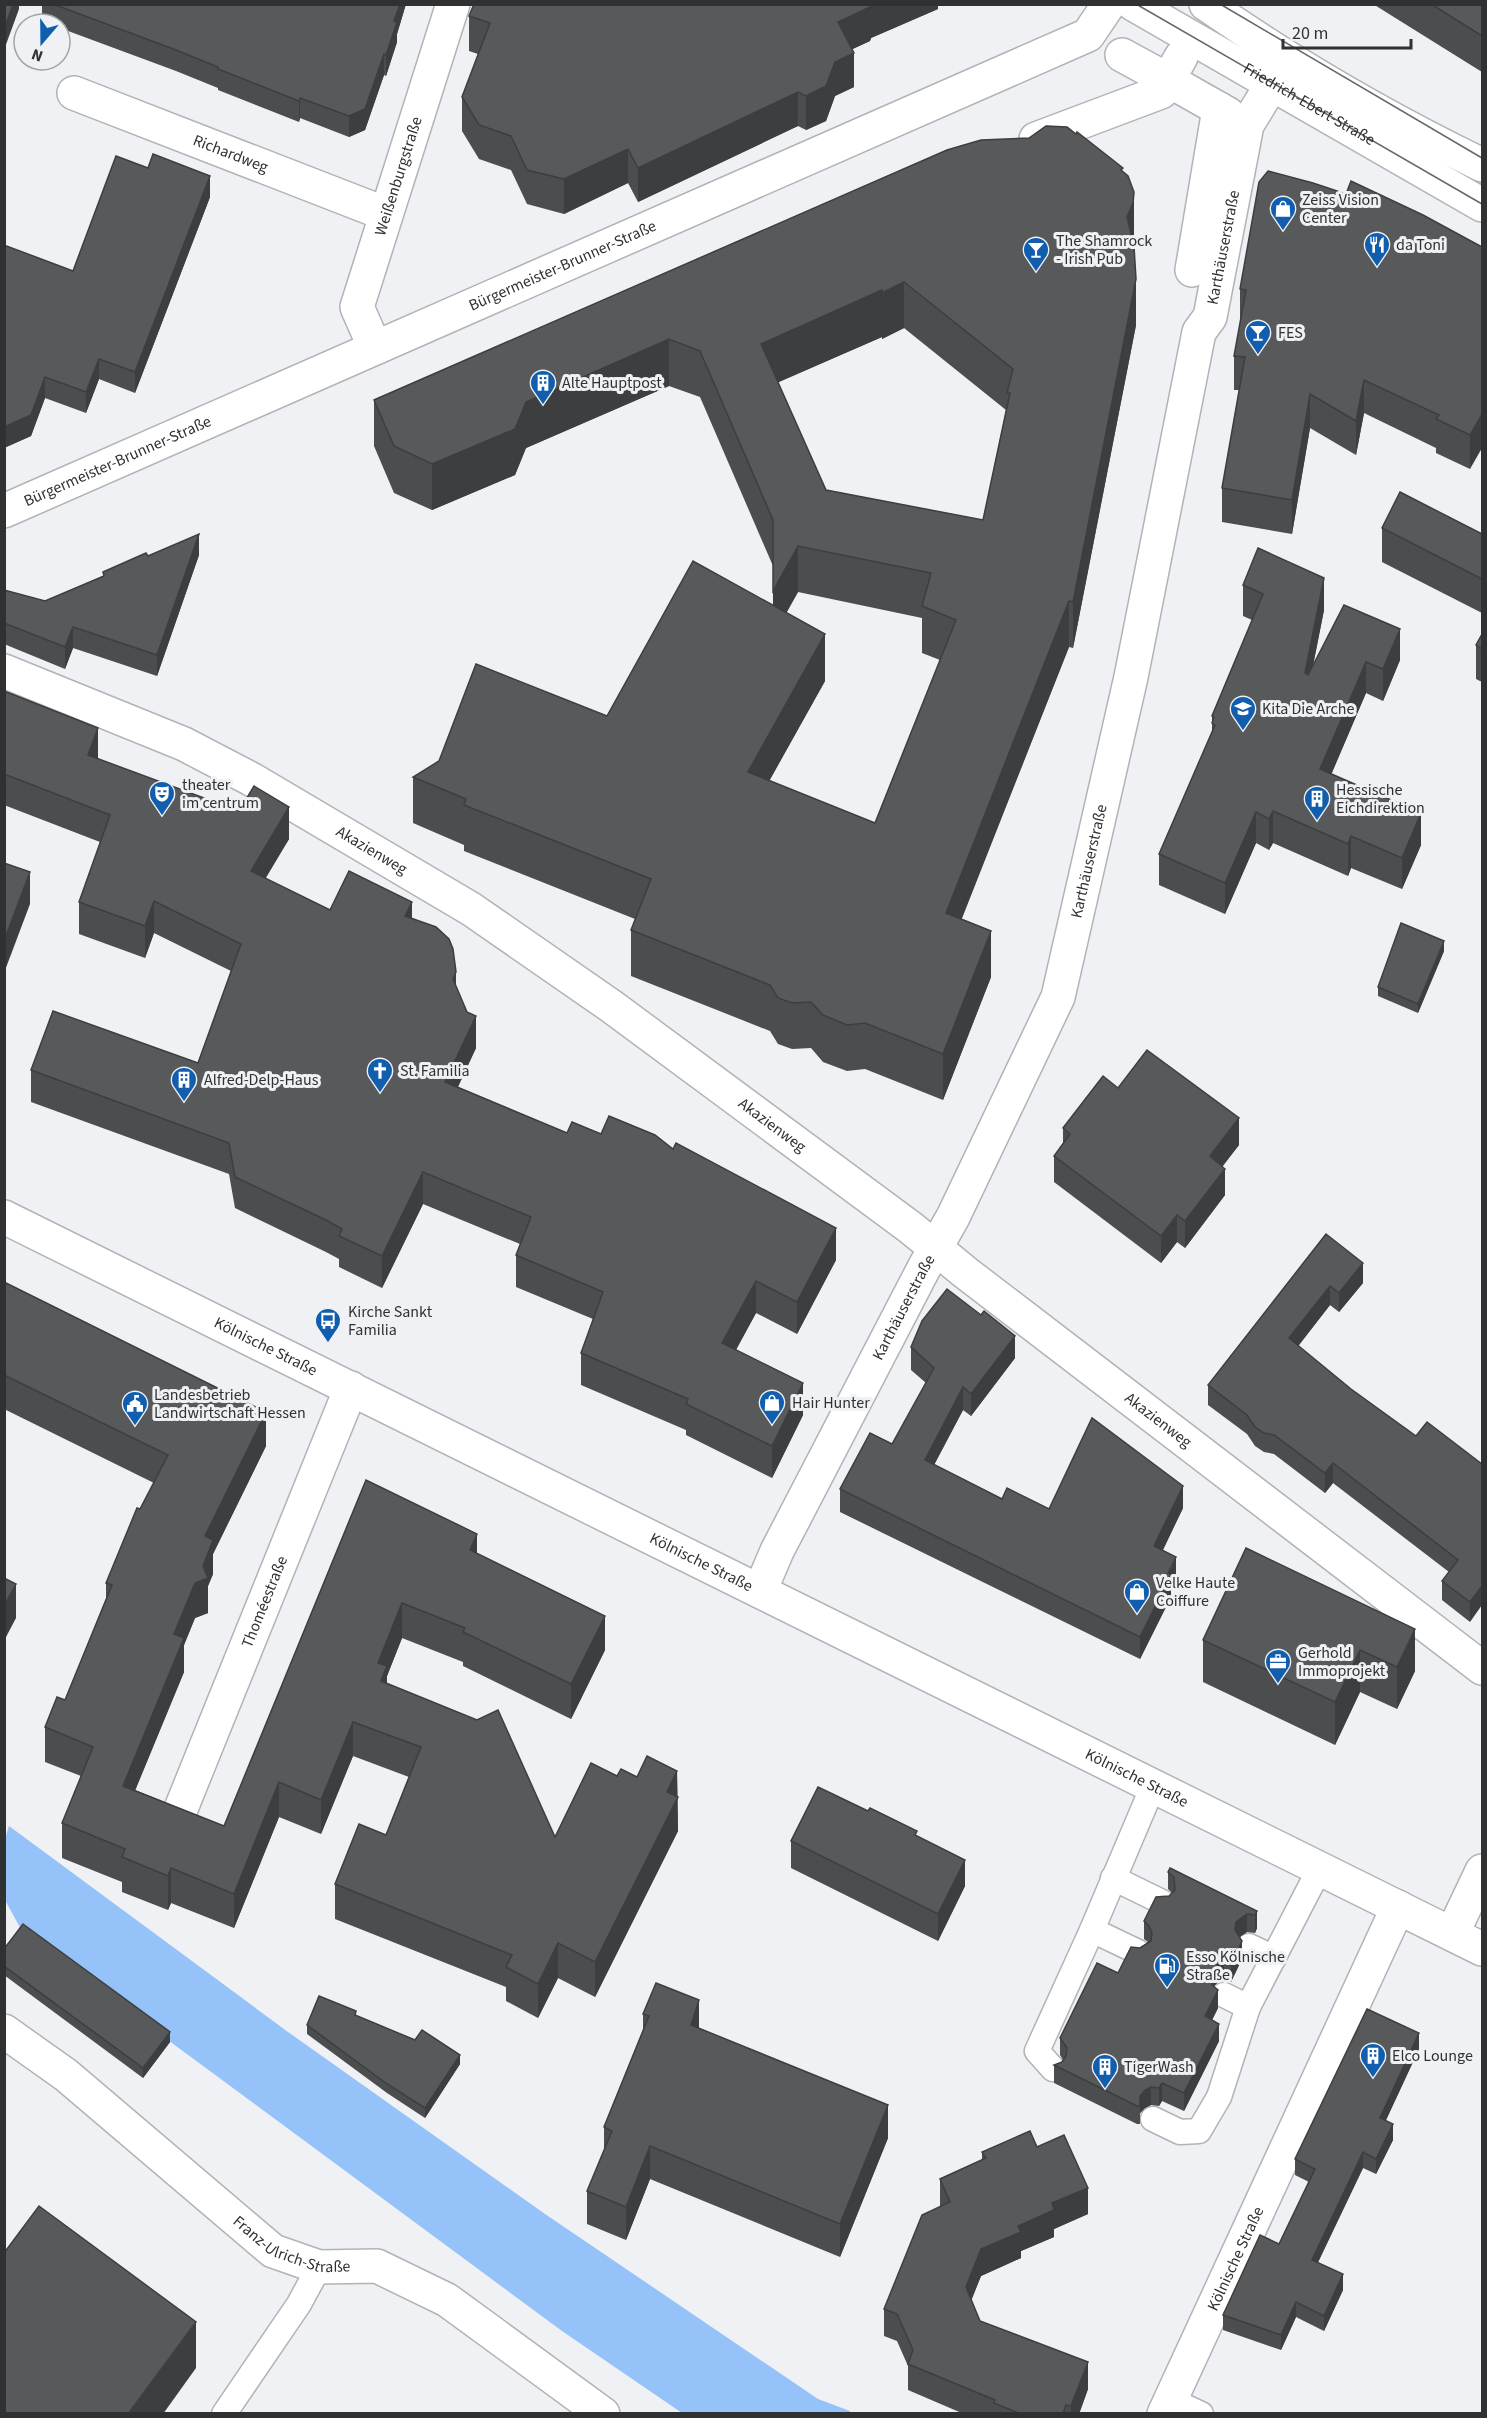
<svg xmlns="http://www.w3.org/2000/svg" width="1487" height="2418" font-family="'Source Sans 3',sans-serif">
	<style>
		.forest { fill: #95c2f8 }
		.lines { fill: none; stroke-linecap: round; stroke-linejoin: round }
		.lane-casing { stroke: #b1b3b6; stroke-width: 27 }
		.street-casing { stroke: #b1b3b6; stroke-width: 36 }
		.secondary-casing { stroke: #b1b3b6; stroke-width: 36 }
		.lane { stroke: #fff; stroke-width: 24 }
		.street { stroke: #fff; stroke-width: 33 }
		.secondary { stroke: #fff; stroke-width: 33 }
		.tram { stroke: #67686a; stroke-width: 1.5 }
		.wall { fill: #4b4d4e; fill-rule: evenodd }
		.shaded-wall { fill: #3d3e40 }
		.building { fill: #57595b; stroke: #3d3e40; stroke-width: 1.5; fill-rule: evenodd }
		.labels { text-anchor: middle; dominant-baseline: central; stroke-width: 6; stroke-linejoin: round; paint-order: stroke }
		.street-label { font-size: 16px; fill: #303132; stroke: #eff1f4 }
		.poi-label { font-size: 16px; fill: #303132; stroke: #eff1f4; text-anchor: start }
	</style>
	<rect width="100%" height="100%" fill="#eff1f4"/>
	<polygon class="forest" points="9,1826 288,2032 545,2214 818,2399 850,2411 850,2413 682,2413 562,2331 23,1933 5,1900 5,1839"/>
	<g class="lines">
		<defs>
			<g id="lane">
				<polyline points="1113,1878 1162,1902"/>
				<polyline points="1249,1946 1274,1958"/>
				<polyline points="1138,1952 1092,1930 1153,1786"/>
				<polyline points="1224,1995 1248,2007 1320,1868"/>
				<polyline points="1053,2069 1037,2051 1092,1930"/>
				<polyline points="1153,2119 1180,2132 1199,2131 1219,2097 1248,2007"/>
				<polyline points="1171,2400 1201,2414"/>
				<polyline points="224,2414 299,2304 319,2267"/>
			</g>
			<g id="street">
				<polyline points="1122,55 1168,80 1181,57"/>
				<path id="s1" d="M74,93L386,214"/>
				<polyline points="1036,139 1161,92 1168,80 1228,114"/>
				<polyline points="1192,270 1219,109"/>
				<path id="s2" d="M375,348L357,307L453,4"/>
				<path id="s3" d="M4,671L184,744L251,779L471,909L611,1006L911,1228L966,1273L1482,1668"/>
				<path id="s4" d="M760,1591L777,1551L924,1268L953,1217L1058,997L1131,677L1199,332L1210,317L1247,125L1272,84"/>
				<path id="s5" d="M178,1816L351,1388"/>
				<polyline points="1452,1934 1482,1871"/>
				<path id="s6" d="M4,2031L66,2075L273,2251L319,2267L377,2266L447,2300L603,2414"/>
				<path id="s7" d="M1164,2414L1398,1907"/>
			</g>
			<g id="secondary">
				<polyline points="1133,4 1482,205"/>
				<path d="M1206,4C1294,65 1387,119 1482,165"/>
				<path id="s8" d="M4,511L1088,35L1109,4"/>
				<path id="s9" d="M4,1217L1482,1949"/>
			</g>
		</defs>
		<use href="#lane" class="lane-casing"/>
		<use href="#street" class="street-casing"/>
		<use href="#secondary" class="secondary-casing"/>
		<use href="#lane" class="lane"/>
		<use href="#street" class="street"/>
		<use href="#secondary" class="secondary"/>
		<g class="tram">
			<path id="s10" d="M1136,4L1482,204"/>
			<polyline points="1220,4 1482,158"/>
		</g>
	</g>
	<g class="wall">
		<polygon points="42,4 406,4 397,34 397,42 386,76 384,75 365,130 349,137 300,118 299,122 218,90 218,88 176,71 60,28 60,24 49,24 42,21"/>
		<polygon points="938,4 938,9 871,38 870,41 852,49 854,87 835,96 826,121 806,130 798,126 638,202 628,183 564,214 527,204 511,170 479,159 462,131 462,97 478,54 469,51 469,16"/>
		<polygon points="1373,4 1482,4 1482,72"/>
		<path d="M1123,172L1134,243L1136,325L1073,648L1069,647L961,919L991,977L943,1100L865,1069L847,1071L823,1062L811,1048L792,1049L778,1044L770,1031L631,976V930L635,919L464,851V845L413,823V777L607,716L773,605V566L700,397L669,386L526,448L515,475L432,510L394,493L374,446V400ZM904,328L1006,410L983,520L826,490L778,382L882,337V339ZM798,592L922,618V653L940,660L875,823L769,781L825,681L786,613Z"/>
		<polygon points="210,197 135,393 99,379 86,413 45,398 31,436 4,448 73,271"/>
		<polygon points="1482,247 1470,469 1436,453 1436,448 1364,413 1356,455 1310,428 1292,534 1222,522 1222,488 1239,390 1234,390 1234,356 1240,323 1240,289"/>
		<polygon points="1382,528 1482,534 1482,533 1482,613 1382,562"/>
		<polygon points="199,555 157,676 73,648 65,669 4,644 4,590 45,601 103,576 103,572 148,556"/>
		<polygon points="1243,585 1324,610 1313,666 1344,605 1400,660 1383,701 1366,693 1331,774 1421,845 1402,889 1351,868 1348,876 1273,843 1269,850 1256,843 1225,914 1159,885 1159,854 1212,733 1212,716 1252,620 1243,616"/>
		<polygon points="1482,634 1482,682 1476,679 1476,645"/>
		<polygon points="4,691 98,759 289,839 265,878 330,910 412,918 456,987 476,1048 458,1087 567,1133 601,1134 673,1149 836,1260 797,1334 756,1313 736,1350 803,1415 772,1478 686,1435 686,1430 581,1385 581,1353 593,1319 516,1287 516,1255 520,1244 423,1204 382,1288 339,1267 339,1259 326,1252 235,1208 229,1174 31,1102 31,1070 198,1063 231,971 154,933 145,958 79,934 79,902 100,842 4,805"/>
		<polygon points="1444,951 1418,1013 1378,996 1378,987"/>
		<polygon points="1118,1088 1239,1145 1222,1166 1225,1195 1185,1248 1177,1242 1161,1263 1054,1182 1054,1156 1063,1144 1063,1128"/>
		<polygon points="1326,1234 1363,1283 1339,1312 1330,1305 1298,1346 1351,1389 1416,1436 1482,1464 1470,1622 1442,1600 1442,1581 1449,1572 1333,1483 1325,1493 1274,1454 1264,1452 1255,1446 1247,1434 1208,1405 1208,1385"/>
		<polygon points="4,1282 266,1446 213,1554 213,1574 208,1586 208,1613 195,1618 184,1645 184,1672 135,1790 224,1826 366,1480 477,1553 605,1650 571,1719 463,1666 463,1662 402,1638 387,1676 387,1683 555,1837 617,1776 637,1777 677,1771 678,1831 595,1997 558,1978 538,2018 506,2001 506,1987 335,1919 335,1884 386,1835 409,1777 353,1756 321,1834 279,1817 234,1928 171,1903 168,1910 122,1892 122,1882 62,1858 62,1823 81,1776 45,1762 45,1727 65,1700 106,1599 106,1583 140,1509 154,1483 4,1409"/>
		<polygon points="911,1347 1015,1358 971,1416 963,1410 934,1465 1002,1499 1049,1509 1183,1508 1162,1551 1176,1580 1171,1590 1171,1597 1140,1659 840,1512 840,1489 892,1444 926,1383 911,1370"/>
		<polygon points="1246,1548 1415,1671 1397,1709 1360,1692 1335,1745 1203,1682 1203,1640"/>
		<polygon points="917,1836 965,1886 938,1941 791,1868 791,1841"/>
		<polygon points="1168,1872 1257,1911 1257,1928 1255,1933 1247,1932 1240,1937 1242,1959 1231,1982 1224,1981 1217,1983 1214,1986 1218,2008 1212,2020 1219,2041 1184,2111 1162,2101 1159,2106 1151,2105 1145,2108 1140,2113 1140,2124 1137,2124 1054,2083 1054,2065 1062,2062 1063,2060 1060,2055 1060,2038 1140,1948 1148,1942 1144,1939 1144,1921 1172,1893 1168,1889"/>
		<polygon points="4,1949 170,2042 143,2078 4,1975"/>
		<polygon points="643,2014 699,2028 888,2138 840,2257 650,2179 626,2240 587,2224 587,2191 604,2152 604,2127 643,2030"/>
		<polygon points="356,2016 460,2064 425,2118 387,2093 307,2034 307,2025"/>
		<polygon points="1419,2049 1386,2120 1393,2140 1376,2174 1363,2168 1318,2262 1343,2290 1324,2331 1296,2317 1281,2350 1223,2330 1223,2315 1279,2244 1309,2182 1295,2175 1295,2159"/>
		<polygon points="1037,2147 1088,2214 1054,2229 1054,2237 1021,2251 1021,2258 981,2276 971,2300 980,2321 1088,2389 1079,2414 964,2414 908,2390 908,2366 897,2341 884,2336 884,2309 940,2206 940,2179 982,2160 982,2152"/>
	</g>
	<g class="shaded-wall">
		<polygon points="13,4 19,4 19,9 4,50 4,30"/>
		<polygon points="400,4 406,4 397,34 397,42 386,76 386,55 394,21"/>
		<polygon points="871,4 938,4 938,9 871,38 870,41 838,56 838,22"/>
		<polygon points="854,53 854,87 835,96 826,121 806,130 806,96 835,62"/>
		<polygon points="384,54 384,75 365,130 349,137 349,116"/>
		<polygon points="798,92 798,126 638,202 638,168"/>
		<polygon points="300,98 300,118 299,122 299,101"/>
		<polygon points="628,149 628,183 564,214 564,179"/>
		<polygon points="210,176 210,197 135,393 135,372"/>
		<polygon points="1134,192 1134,238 1133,249 1127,217"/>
		<polygon points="1136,279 1136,325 1073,648 1073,602"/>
		<polygon points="904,282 904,328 882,339 882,293"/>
		<polygon points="882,290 882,337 761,390 761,344"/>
		<polygon points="669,339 669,386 526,448 515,475 432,510 432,464 526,402"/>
		<polygon points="99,359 99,379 86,413 86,392"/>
		<polygon points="45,377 45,398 31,436 4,448 4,427"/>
		<polygon points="1364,380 1364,413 1356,455 1356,421"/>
		<polygon points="1310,394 1310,428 1292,534 1292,500"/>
		<polygon points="1482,414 1482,448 1470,469 1470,435"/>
		<polygon points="199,534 199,555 157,676 157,655"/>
		<polygon points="798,546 798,592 773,637 773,591"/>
		<polygon points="1324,578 1324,610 1305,705 1305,673"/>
		<polygon points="1069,601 1069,647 946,959 946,913"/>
		<polygon points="73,627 73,648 65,669 65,647"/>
		<polygon points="1400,629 1400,660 1383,701 1383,669"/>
		<polygon points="825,634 825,681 748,819 748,772"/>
		<polygon points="1366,662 1366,693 1320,801 1320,769"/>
		<polygon points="98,728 98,759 88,755"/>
		<polygon points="289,807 289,839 251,903 251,871"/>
		<polygon points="1273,811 1273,843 1269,850 1269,819"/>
		<polygon points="1256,812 1256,843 1225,914 1225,883"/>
		<polygon points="1421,813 1421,845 1402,889 1402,858"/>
		<polygon points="1351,836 1351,868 1348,876 1348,844"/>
		<polygon points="30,872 30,904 4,973 4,941"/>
		<polygon points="154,901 154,933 145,958 145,926"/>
		<polygon points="412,902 412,933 405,916"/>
		<polygon points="991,931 991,977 943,1100 943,1054"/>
		<polygon points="1444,941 1444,951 1418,1013 1418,1004"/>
		<polygon points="456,972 456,1004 453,979"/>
		<polygon points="476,1016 476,1048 445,1114 445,1082"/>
		<polygon points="1239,1118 1239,1145 1210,1183 1210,1156"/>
		<polygon points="1225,1169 1225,1195 1185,1248 1185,1221"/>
		<polygon points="423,1172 423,1204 382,1288 382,1256"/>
		<polygon points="1177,1215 1177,1242 1161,1263 1161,1236"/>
		<polygon points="836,1228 836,1260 797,1334 797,1302"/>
		<polygon points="1363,1263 1363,1283 1339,1312 1339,1293"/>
		<polygon points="756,1281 756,1313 722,1375 722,1343"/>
		<polygon points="1330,1286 1330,1305 1289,1358 1289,1338"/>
		<polygon points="1015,1336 1015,1358 971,1416 971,1394"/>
		<polygon points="803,1383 803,1415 772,1478 772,1446"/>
		<polygon points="963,1387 963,1410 925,1482 925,1460"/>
		<polygon points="266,1412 266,1446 213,1554 213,1574 208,1586 208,1613 195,1618 184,1645 184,1672 123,1820 123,1786 174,1634 203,1566 205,1536"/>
		<polygon points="1333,1463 1333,1483 1325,1493 1325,1473"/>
		<polygon points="1183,1486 1183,1508 1154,1569 1154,1546"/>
		<polygon points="477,1534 477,1568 470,1550"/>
		<polygon points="1176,1557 1176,1580 1171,1590 1171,1597 1140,1659 1140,1637"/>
		<polygon points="16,1584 16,1618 5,1639 4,1645 4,1606"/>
		<polygon points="1482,1586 1482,1605 1470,1622 1470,1602"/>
		<polygon points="402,1603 402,1638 387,1676 387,1701 381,1715 378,1663"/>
		<polygon points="605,1616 605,1650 571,1719 571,1684"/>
		<polygon points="1415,1629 1415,1671 1397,1709 1397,1667"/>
		<polygon points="1360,1650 1360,1692 1335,1745 1335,1702"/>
		<polygon points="353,1722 353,1756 321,1834 321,1800"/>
		<polygon points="677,1771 678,1831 595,1997 595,1962 667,1792"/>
		<polygon points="279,1782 279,1817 234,1928 234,1894"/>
		<polygon points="965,1860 965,1886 938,1941 938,1914"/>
		<polygon points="171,1868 171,1903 168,1910 168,1876"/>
		<polygon points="1257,1911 1257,1928 1255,1933 1255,1915"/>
		<polygon points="1247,1914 1247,1932 1236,1939 1235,1930 1236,1922"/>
		<polygon points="1242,1941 1242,1959 1231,1982 1231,1965"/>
		<polygon points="558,1943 558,1978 538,2018 538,1984"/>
		<polygon points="1224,1963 1224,1981 1217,1983 1211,1989 1211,1971 1217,1965"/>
		<polygon points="1218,1990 1218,2008 1205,2034 1205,2016"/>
		<polygon points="699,2000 699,2033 691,2025"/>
		<polygon points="1219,2024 1219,2041 1184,2111 1184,2093"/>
		<polygon points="170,2032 170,2042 143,2078 143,2068"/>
		<polygon points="1419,2033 1419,2049 1380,2133 1380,2118"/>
		<polygon points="460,2055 460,2064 425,2118 425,2108"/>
		<polygon points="1162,2083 1162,2101 1159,2106 1159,2088"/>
		<polygon points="1151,2087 1151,2105 1145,2108 1140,2113 1140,2096 1145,2090"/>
		<polygon points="888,2105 888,2138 840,2257 840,2224"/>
		<polygon points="1393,2124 1393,2140 1376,2174 1376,2159"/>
		<polygon points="650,2146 650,2179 626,2240 626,2207"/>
		<polygon points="1363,2152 1363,2168 1312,2275 1312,2260"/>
		<polygon points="1088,2188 1088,2214 1054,2229 1054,2237 1021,2251 1021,2258 981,2276 966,2314 966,2287 981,2249 1018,2226 1052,2203"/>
		<polygon points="1343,2274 1343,2290 1324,2331 1324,2316"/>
		<polygon points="1296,2302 1296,2317 1281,2350 1281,2335"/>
		<polygon points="196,2322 196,2368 163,2414 128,2414"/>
		<polygon points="1088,2362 1088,2389 1079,2414 1071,2414 1071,2406"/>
	</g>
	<g class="building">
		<polygon points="4,4 13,4 4,30"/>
		<polygon points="53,4 400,4 394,21 397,22 386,55 384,54 365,109 349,116 300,98 299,101 218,69 218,67 176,50"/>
		<polygon points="474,4 871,4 870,7 838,22 854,53 835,62 826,86 806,96 798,92 638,168 628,149 564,179 527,170 511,136 479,125 462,97 490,23 469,16"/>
		<polygon points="1431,4 1482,4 1482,36"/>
		<path d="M1046,126L1067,127L1076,134L1077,132L1123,168L1121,170L1128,176L1134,192L1133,203L1127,217L1134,246L1136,279L1073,602L1069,601L946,913L991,931L943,1054L865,1023L847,1025L823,1015L811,1002L792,1003L778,998L770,985L631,930L651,879L464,805L466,799L413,777L439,761L476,664L607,716L693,561L825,634L748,772L875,823L956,620L922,606L931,573L798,546L773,591V520L700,351L669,339L526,402L515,429L432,464L394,446L374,400L947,150L981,140L1029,138ZM904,282L1013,369L1007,393H1010L983,520L826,490L761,344L882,290V293Z"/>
		<polygon points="153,154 210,176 135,372 99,359 86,392 45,377 31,415 4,427 4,245 73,271 116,156 148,168"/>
		<polygon points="1268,171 1313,183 1346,194 1351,181 1423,215 1482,247 1482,414 1470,435 1436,419 1439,415 1364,380 1356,421 1310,394 1292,500 1222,488 1245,357 1234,356 1246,290 1240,289 1259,182"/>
		<polygon points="1400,492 1482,534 1482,533 1482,579 1382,528"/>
		<polygon points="199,534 157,655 73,627 65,647 4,623 4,590 45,601 104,576 103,572 146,553 148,556"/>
		<polygon points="1258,548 1324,578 1305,673 1308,675 1344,605 1400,629 1383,669 1366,662 1320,769 1421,813 1402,858 1351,836 1348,844 1273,811 1269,819 1256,812 1225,883 1159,854 1215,725 1212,723 1214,717 1212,716 1263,594 1243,585"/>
		<polygon points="1482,634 1482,649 1476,645"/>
		<polygon points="4,691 98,728 88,755 239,811 254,786 289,807 251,871 330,910 349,871 412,902 405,916 436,927 449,939 453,949 456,972 453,979 467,1012 476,1016 445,1082 567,1133 572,1122 601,1134 609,1116 655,1135 673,1149 676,1143 836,1228 797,1302 756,1281 722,1343 803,1383 772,1446 686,1404 688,1399 581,1353 603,1292 516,1255 531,1217 423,1172 382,1256 339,1236 342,1229 326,1220 235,1177 229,1143 31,1070 53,1011 198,1063 241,944 154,901 145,926 79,902 110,815 4,774"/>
		<polygon points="4,863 30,872 4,941"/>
		<polygon points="1401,923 1444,941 1418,1004 1378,987"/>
		<polygon points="1147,1050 1239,1118 1210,1156 1225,1169 1185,1221 1177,1215 1161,1236 1054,1156 1070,1134 1063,1128 1103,1076 1118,1088"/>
		<polygon points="1326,1234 1363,1263 1339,1293 1330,1286 1289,1338 1351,1389 1416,1436 1427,1422 1482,1464 1482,1586 1470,1602 1442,1581 1458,1560 1333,1463 1325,1473 1274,1435 1264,1433 1255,1427 1247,1415 1208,1385"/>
		<polygon points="4,1282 266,1412 205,1536 213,1540 203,1566 208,1578 195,1583 174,1634 184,1638 123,1786 224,1826 366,1480 477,1534 470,1550 605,1616 571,1684 463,1632 465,1628 402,1603 378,1663 387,1666 381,1681 477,1720 498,1710 555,1837 591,1763 617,1776 621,1769 637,1777 647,1756 677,1771 667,1792 678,1797 595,1962 558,1943 538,1984 506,1967 512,1955 335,1884 359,1824 386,1835 421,1747 353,1722 321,1800 279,1782 234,1894 171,1868 168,1876 122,1857 125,1849 62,1823 93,1747 45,1727 57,1697 65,1700 112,1585 106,1583 137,1508 140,1509 168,1455 4,1375"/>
		<polygon points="947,1289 981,1315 984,1311 1015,1336 971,1394 963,1387 925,1460 1002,1499 1007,1488 1049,1509 1092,1418 1183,1486 1154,1546 1176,1557 1168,1573 1171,1574 1140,1637 840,1489 870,1433 892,1444 934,1368 911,1347 922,1321"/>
		<polygon points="1246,1548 1415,1629 1397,1667 1360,1650 1335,1702 1203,1640"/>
		<polygon points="4,1578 16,1584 4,1606"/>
		<polygon points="818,1787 868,1811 870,1808 917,1831 915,1835 965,1860 938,1914 791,1841"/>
		<polygon points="1170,1868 1257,1911 1255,1915 1247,1914 1236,1922 1235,1930 1242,1941 1231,1965 1224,1963 1217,1965 1211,1971 1212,1985 1218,1990 1205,2016 1219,2024 1184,2093 1162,2083 1159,2088 1151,2087 1145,2090 1140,2096 1140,2106 1137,2106 1054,2065 1062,2062 1066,2056 1067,2048 1060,2038 1097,1963 1118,1973 1131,1947 1140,1948 1151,1941 1152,1933 1149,1926 1144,1921 1156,1897 1169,1896 1175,1890 1174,1877 1168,1872"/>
		<polygon points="23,1924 170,2032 143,2068 4,1966 4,1949"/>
		<polygon points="656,1983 699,2000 691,2025 888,2105 840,2224 650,2146 626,2207 587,2191 612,2131 604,2127 649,2016 643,2014"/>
		<polygon points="319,1996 356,2011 355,2015 415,2040 422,2030 460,2055 425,2108 387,2084 307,2025"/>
		<polygon points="1367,2009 1419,2033 1380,2118 1393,2124 1376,2159 1363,2152 1312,2260 1343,2274 1324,2316 1296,2302 1281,2335 1223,2315 1260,2235 1279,2244 1315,2169 1295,2159"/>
		<polygon points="1030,2131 1037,2147 1064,2135 1088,2188 1052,2203 1054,2210 1018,2226 1021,2232 981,2249 966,2287 980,2321 1088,2362 1071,2406 1066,2405 1063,2414 1021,2414 994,2403 995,2400 908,2364 913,2350 897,2314 884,2309 922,2215 950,2202 940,2179 986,2158 982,2152"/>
		<polygon points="39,2206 196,2322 128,2414 4,2414 4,2253"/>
	</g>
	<defs>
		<symbol id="shop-pin" viewBox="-11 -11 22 30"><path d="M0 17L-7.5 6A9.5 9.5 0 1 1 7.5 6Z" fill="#105ead" stroke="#eff1f4"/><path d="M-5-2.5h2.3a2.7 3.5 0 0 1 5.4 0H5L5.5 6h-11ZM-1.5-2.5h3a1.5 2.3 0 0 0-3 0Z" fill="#fff"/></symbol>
		<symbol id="restaurant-pin" viewBox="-11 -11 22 30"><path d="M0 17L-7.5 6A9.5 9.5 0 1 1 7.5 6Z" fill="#105ead" stroke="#eff1f4"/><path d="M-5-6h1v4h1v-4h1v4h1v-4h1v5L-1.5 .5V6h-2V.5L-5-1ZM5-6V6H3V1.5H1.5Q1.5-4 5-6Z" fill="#fff"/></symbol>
		<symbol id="bar-pin" viewBox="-11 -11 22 30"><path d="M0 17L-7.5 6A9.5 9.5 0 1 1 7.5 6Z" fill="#105ead" stroke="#eff1f4"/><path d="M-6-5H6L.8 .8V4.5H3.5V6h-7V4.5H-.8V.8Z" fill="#fff"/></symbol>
		<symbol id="building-pin" viewBox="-11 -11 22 30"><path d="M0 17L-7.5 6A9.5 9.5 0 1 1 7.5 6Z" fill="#105ead" stroke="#eff1f4"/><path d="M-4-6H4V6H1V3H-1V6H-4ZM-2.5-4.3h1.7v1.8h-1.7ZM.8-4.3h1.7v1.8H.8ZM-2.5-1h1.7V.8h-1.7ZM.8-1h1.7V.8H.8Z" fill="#fff"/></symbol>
		<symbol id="school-pin" viewBox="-11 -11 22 30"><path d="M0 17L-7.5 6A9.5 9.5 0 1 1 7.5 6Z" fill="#105ead" stroke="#eff1f4"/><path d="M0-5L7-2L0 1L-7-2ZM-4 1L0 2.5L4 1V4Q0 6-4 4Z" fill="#fff"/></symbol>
		<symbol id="theatre-pin" viewBox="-11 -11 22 30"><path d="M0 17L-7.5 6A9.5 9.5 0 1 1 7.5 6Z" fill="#105ead" stroke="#eff1f4"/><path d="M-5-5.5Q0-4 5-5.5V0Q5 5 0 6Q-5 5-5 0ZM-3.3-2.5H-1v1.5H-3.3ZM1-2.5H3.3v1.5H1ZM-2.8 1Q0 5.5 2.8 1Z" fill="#fff"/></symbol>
		<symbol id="church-pin" viewBox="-11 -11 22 30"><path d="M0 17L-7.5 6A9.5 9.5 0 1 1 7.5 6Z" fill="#105ead" stroke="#eff1f4"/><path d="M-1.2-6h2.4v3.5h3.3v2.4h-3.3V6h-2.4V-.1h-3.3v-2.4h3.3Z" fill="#fff"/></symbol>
		<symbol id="bus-pin" viewBox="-11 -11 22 30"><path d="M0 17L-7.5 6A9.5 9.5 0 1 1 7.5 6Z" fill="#105ead" stroke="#eff1f4"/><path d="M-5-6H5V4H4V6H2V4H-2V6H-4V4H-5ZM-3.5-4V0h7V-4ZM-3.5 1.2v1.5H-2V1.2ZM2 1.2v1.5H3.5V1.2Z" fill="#fff"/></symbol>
		<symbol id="civic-pin" viewBox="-11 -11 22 30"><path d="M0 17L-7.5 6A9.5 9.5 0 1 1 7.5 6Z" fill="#105ead" stroke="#eff1f4"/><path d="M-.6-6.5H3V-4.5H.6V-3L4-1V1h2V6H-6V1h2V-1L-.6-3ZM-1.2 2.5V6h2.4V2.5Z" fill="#fff"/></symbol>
		<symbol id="office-pin" viewBox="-11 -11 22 30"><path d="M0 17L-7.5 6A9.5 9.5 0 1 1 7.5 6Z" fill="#105ead" stroke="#eff1f4"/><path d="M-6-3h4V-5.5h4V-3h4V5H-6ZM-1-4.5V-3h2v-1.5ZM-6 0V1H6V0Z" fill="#fff"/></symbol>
		<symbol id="fuel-pin" viewBox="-11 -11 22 30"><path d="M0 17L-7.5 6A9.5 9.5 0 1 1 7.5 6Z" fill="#105ead" stroke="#eff1f4"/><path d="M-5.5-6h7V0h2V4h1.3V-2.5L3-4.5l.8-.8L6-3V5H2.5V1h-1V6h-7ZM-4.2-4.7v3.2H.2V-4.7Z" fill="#fff"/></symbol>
	</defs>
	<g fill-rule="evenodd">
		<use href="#shop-pin" x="1268" y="194" width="30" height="40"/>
		<use href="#restaurant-pin" x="1362" y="230" width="30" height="40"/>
		<use href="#bar-pin" x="1021" y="235" width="30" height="40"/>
		<use href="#bar-pin" x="1243" y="318" width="30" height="40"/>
		<use href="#building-pin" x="528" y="368" width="30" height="40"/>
		<use href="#school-pin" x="1228" y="694" width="30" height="40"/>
		<use href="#theatre-pin" x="147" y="779" width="30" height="40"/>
		<use href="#building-pin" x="1302" y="784" width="30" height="40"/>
		<use href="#church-pin" x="365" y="1056" width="30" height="40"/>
		<use href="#building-pin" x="169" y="1065" width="30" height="40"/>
		<use href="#bus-pin" x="313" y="1306" width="30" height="40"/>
		<use href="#shop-pin" x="757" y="1388" width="30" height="40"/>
		<use href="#civic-pin" x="120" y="1389" width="30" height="40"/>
		<use href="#shop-pin" x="1122" y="1577" width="30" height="40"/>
		<use href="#office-pin" x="1263" y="1647" width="30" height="40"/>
		<use href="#fuel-pin" x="1152" y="1951" width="30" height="40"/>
		<use href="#building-pin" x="1358" y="2041" width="30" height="40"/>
		<use href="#building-pin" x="1090" y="2052" width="30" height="40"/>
	</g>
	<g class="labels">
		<g class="street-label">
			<text stroke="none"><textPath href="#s10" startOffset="200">Friedrich-Ebert-Straße</textPath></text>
			<text stroke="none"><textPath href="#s1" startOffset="168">Richardweg</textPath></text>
			<text stroke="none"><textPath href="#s2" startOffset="182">Weißenburgstraße</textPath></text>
			<text stroke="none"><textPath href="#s4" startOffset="1434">Karthäuserstraße</textPath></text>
			<text stroke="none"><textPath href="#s8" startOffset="610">Bürgermeister-Brunner-Straße</textPath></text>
			<text stroke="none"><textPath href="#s8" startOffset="124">Bürgermeister-Brunner-Straße</textPath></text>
			<text stroke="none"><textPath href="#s3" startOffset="410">Akazienweg</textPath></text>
			<text stroke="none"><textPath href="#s4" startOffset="804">Karthäuserstraße</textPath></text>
			<text stroke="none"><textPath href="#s3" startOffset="896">Akazienweg</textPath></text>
			<text stroke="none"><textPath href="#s4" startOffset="318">Karthäuserstraße</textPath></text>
			<text stroke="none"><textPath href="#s9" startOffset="292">Kölnische Straße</textPath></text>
			<text stroke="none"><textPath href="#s3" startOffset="1382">Akazienweg</textPath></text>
			<text stroke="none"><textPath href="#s9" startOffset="778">Kölnische Straße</textPath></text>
			<text stroke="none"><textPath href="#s5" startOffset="231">Thoméestraße</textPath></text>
			<text stroke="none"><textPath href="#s9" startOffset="1264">Kölnische Straße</textPath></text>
			<text stroke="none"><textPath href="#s6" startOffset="363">Franz-Ulrich-Straße</textPath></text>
			<text stroke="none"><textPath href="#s7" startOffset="171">Kölnische Straße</textPath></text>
		</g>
		<g class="poi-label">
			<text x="1302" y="200">Zeiss Vision<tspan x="1302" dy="18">Center</tspan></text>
			<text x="1056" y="241">The Shamrock<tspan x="1056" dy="18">- Irish Pub</tspan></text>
			<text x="1396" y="245">da Toni</text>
			<text x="1278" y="333">FES</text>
			<text x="562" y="383">Alte Hauptpost</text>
			<text x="1262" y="709">Kita Die Arche</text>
			<text x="182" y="785">theater<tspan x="182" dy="18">im centrum</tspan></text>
			<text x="1336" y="790">Hessische<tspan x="1336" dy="18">Eichdirektion</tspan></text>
			<text x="400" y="1071">St. Familia</text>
			<text x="204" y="1080">Alfred-Delp-Haus</text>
			<text x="348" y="1312">Kirche Sankt<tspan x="348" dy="18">Familia</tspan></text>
			<text x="154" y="1395">Landesbetrieb<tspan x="154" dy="18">Landwirtschaft Hessen</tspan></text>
			<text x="792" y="1403">Hair Hunter</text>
			<text x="1156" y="1583">Velke Haute<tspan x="1156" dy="18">Coiffure</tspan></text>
			<text x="1298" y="1653">Gerhold<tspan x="1298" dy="18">Immoprojekt</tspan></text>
			<text x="1186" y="1957">Esso Kölnische<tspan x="1186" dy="18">Straße</tspan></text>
			<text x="1392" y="2056">Elco Lounge</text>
			<text x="1124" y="2067">TigerWash</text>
		</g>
	</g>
	<rect width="1487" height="2418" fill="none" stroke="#303132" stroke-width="12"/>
	<g transform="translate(42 42) rotate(200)"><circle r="28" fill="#eff1f4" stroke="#a3a4a6" stroke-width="1.5"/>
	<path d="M0-4.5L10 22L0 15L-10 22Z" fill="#105ead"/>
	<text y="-9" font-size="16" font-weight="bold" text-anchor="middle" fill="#303132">N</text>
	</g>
	<path d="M1283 39v9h128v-9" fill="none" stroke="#303132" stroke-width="3"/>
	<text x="1292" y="39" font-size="18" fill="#303132" stroke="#eff1f4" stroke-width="4.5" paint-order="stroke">20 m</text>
</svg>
